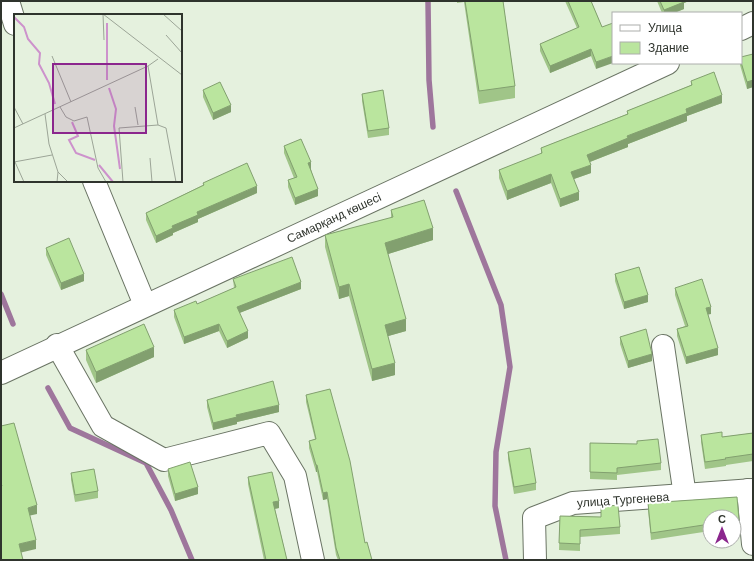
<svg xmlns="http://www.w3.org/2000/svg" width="754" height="561" font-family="'DM Sans',sans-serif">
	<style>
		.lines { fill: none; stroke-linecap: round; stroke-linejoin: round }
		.stream { stroke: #9e769c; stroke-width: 5.5 }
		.minor-casing { stroke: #6a7464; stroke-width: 24 }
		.minor { stroke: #fff; stroke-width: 22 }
		.wall { fill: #a0c588 }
		.shaded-wall { fill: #82a06f }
		.building { fill: #bae59e; stroke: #82a06f }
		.labels { text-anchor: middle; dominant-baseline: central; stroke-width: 4; stroke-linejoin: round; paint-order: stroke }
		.street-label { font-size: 12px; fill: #2f342d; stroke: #fff }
		.inset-river { fill: none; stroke: #cd92cc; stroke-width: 2 }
		.inset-road { fill: none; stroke: #9ca597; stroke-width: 1 }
		.view { fill: #8b268d; fill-opacity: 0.15; stroke: #8b268d; stroke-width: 2 }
		.inset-edge { fill: none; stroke: #2f342d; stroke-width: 2 }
	</style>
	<rect width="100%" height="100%" fill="#e5f1de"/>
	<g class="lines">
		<g class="stream">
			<polyline points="428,1 429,80 433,127"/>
			<polyline points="456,191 501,305 510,367 496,452 495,506 506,560"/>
			<polyline points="1,294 13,324"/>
			<polyline points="48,388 70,428 146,463 171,510 192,560"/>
		</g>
		<defs>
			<g id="minor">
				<polyline points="8,1 15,24"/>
				<polyline points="741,29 753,23"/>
				<polyline points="94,181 145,305"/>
				<polyline points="57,345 103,426 164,460 269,433 295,476 313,560"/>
				<polyline points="663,346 685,496"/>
				<polyline points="1,373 668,63"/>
				<polyline points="748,490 753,544"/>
				<polyline points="535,560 534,518 573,503 753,490"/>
			</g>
		</defs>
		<use href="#minor" class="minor-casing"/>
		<use href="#minor" class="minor"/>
	</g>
	<g class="wall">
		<polygon points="457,1 503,1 515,86 515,98 479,104 464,2 457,3"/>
		<polygon points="565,1 591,1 602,27 596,69 591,56 550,73 540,51 540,44 577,28"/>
		<polygon points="657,1 689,1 684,3 684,9 674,13 662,13"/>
		<polygon points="753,54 753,87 747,89 740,65 740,63 741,63"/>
		<polygon points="691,81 722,103 687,116 687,121 628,144 628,147 590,162 591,173 574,179 579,200 560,207 551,183 507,200 499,178 499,170 541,154 541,148 627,114 627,111 691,85"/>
		<polygon points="203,90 231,112 213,120 203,97"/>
		<polygon points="362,94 389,128 389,135 368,138 362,101"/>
		<polygon points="284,146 311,169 318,196 295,205 288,187 288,180 294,178 284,153"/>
		<polygon points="203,183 257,193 198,219 198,222 173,233 173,235 156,243 146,220 146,213 203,185"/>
		<polygon points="391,210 433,240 388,254 406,331 388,336 395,375 372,381 349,296 339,299 325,247 325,235 391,218"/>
		<polygon points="46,248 84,281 61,290 46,255"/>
		<polygon points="615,274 648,302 624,309 615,281"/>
		<polygon points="233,279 301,289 239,313 248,338 227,348 219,331 184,344 174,317 174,310 197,304 234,288"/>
		<polygon points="675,288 711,314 708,314 718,355 686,364 677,336 677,329 685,326 675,295"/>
		<polygon points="620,337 652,361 628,368 620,344"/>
		<polygon points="86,350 154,357 96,383 86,360"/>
		<polygon points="306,395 365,543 372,560 338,560 336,555 327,499 323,500 317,472 316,472 309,448 309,441 315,439 306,402"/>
		<polygon points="207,400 279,412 237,422 237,424 213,430 207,407"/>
		<polygon points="753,433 753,461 726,465 726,466 705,469 701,442 701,435 722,437"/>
		<polygon points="590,443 661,463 661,470 617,475 617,480 590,479"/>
		<polygon points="508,452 536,483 536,490 514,494 508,459"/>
		<polygon points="168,469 198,494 175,501 168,476"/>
		<polygon points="71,473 98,491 98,498 75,502 71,480"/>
		<polygon points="248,477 279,508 275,509 287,560 264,560 248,484"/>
		<polygon points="737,497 739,527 734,528 734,517 710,517 710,531 651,540 648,510 648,503"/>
		<polygon points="601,507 620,527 620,534 580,537 580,551 559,550 560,516 601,517"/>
	</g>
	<g class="shaded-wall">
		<polygon points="682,1 689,1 684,3 684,9 674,13 664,13 664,10"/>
		<polygon points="591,49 591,56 550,73 550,66"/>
		<polygon points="613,56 613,63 596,69 596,62"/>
		<polygon points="753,80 753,87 747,89 747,82"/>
		<polygon points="722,95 722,103 687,116 687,121 628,144 628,147 587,163 587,155 686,109"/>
		<polygon points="231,105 231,112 213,120 213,113"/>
		<polygon points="311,162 311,169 308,170 308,163"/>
		<polygon points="591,165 591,173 571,180 571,172"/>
		<polygon points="551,174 551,183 507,200 507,191"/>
		<polygon points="257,186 257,193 198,219 198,222 173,233 173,235 156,243 156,236 172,226 197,212"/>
		<polygon points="318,189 318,196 295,205 295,198"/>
		<polygon points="579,192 579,200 560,207 560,199"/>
		<polygon points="433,228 433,240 385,255 385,243"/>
		<polygon points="84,274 84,281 61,290 61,283"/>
		<polygon points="301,282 301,289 237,314 237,307"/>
		<polygon points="349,284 349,296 339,299 339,287"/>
		<polygon points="648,295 648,302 624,309 624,302"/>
		<polygon points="711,307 711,314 706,315 706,308"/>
		<polygon points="406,319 406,331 385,337 385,325"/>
		<polygon points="219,324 219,331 184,344 184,337"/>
		<polygon points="248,331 248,338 227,348 227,341"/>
		<polygon points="154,347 154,357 96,383 96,372"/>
		<polygon points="718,348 718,355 686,364 686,357"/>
		<polygon points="652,354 652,361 628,368 628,361"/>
		<polygon points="395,363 395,375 372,381 372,369"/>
		<polygon points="279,405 279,412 237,422 237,424 213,430 213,423 236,415"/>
		<rect x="316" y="465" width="1" height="7"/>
		<polygon points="198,487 198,494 175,501 175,494"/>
		<polygon points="327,492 327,499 323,500 323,493"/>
		<polygon points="279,501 279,508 273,509 273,502"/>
		<polygon points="37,505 37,514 28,516 28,508"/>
		<polygon points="36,540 36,549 19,553 19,544"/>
	</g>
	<g class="building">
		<polygon points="465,1 503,1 515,86 479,91"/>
		<polygon points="568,1 591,1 602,27 613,23 613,56 596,62 591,49 550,66 540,44 579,27"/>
		<polygon points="660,1 683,1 684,2 664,10"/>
		<polygon points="753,54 753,80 747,82 741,62 741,57"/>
		<polygon points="714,72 722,95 686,109 687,113 627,136 628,138 587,155 591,165 571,172 579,192 560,199 551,174 507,191 499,170 542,153 541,148 628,114 627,111 692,85 691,81"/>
		<polygon points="220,82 231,105 213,113 203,90"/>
		<polygon points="383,90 389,128 368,131 362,94"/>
		<polygon points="301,139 311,162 308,163 318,189 295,198 288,180 297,177 284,146"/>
		<polygon points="247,163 257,186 197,212 198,215 172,226 173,228 156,236 146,213 204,185 203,183"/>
		<polygon points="424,200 433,228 385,243 406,319 385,325 395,363 372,369 349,284 339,287 325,235 393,217 391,210"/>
		<polygon points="69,238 84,274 61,283 46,248"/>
		<polygon points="292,257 301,282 237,307 248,331 227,341 219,324 184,337 174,310 196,301 197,304 236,287 233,279"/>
		<polygon points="639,267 648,295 624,302 615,274"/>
		<polygon points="702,279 711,307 706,308 718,348 686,357 677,329 688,326 675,288"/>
		<polygon points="144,324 154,347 96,372 86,350"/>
		<polygon points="646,329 652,354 628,361 620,337"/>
		<polygon points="273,381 279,405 236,415 237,417 213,423 207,400"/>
		<polygon points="330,389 350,461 365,543 367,542 372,560 340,560 336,548 327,492 323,493 317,465 316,465 309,441 316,439 306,395"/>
		<polygon points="14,423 37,505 28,508 36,540 19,544 23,560 1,560 1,486 2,486 1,483 1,426"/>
		<polygon points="722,432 722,437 753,433 753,454 725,458 726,459 705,462 701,435"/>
		<polygon points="658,439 661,463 617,468 617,473 590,472 590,443 637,444 637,441"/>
		<polygon points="530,448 536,483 514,487 508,452"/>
		<polygon points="190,462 198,487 175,494 168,469"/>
		<polygon points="94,469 98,491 75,495 71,473"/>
		<polygon points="272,472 279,501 273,502 287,560 266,560 248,477"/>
		<polygon points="737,497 739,520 734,521 734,517 710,517 710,524 651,533 648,503"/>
		<polygon points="618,505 620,527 580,530 580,544 559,543 560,516 601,517 601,507"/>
	</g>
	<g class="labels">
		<g class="street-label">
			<text transform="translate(334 218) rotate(-25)">Самарқанд көшесі</text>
			<text transform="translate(623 500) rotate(-4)">улица Тургенева</text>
		</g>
	</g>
	<g transform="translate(14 14)">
		<rect width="168" height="168" fill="#e5f1de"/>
		<path class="inset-river" d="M0,3L10,13L14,25L26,39L25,50L35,69L41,90M93,66V9M95,74L102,95L100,112L106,155M58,108L64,122L55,126L62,139L81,146M85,151L99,168"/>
		<path class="inset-road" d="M89,0L90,26M89,0L168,61M149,0L168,17M152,21L168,39M38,42L57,88M134,52L144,111L152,114L162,168M0,93L9,110M46,93L52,103L60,107L73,103L84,154L92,168M121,93L124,111M31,100L35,130L44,158L43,168M0,114L134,52L144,45M136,144L138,168M0,148L38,141M1,148L10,168M44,158L54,168M109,168L105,114L144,111"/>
		<path class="view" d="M39,50H132V119H39Z"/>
		<rect width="168" height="168" class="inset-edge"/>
	</g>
	<rect width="754" height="561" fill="none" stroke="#2f342d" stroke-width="4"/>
	<rect x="612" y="12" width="130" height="52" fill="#ffffff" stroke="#acaeab"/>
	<rect x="620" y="25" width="20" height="6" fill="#ffffff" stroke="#acaeab"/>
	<text x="648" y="32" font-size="12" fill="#2f342d">Улица</text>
	<rect x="620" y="42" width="20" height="12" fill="#bae59e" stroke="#acaeab"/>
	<text x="648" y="52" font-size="12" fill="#2f342d">Здание</text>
	<g transform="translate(722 529)"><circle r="19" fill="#ffffff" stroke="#acaeab"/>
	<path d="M0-3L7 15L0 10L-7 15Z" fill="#8b268d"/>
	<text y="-6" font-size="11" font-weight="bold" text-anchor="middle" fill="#2f342d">С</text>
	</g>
</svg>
